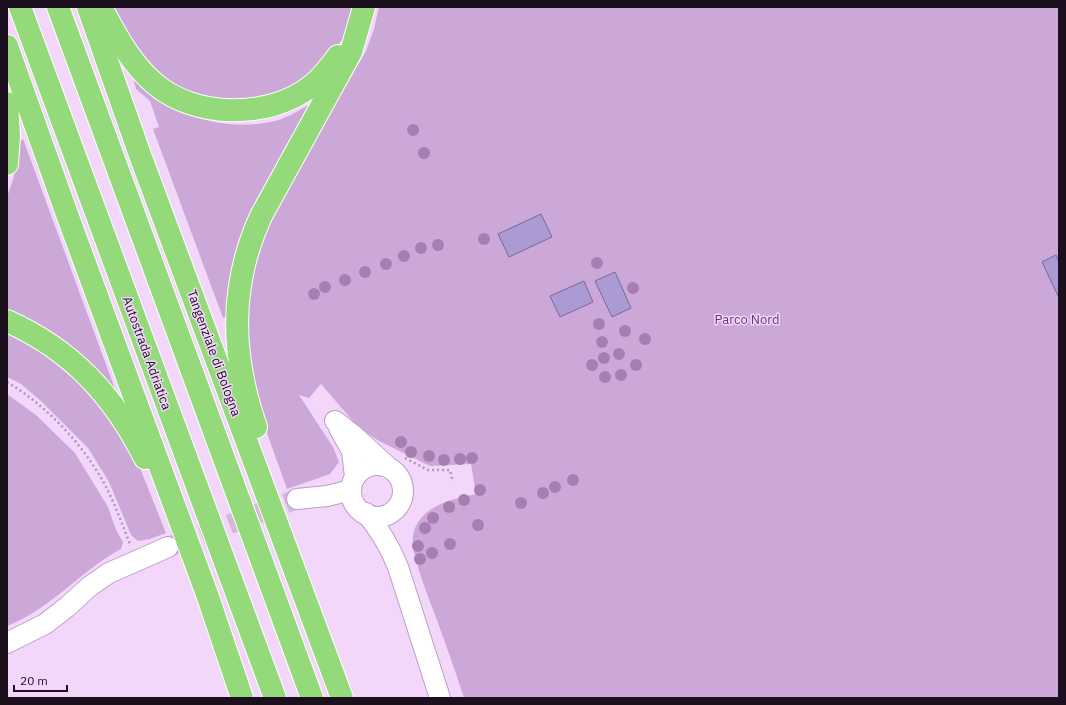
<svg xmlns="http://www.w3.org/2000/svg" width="1066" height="705" font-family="'IBM Plex Sans',sans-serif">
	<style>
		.green { fill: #cba8d7 }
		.building { fill: #ac9ad5; stroke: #776a96 }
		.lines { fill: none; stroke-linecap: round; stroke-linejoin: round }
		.minor-tunnel { stroke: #d2b9da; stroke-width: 20; stroke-dasharray: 20 10; stroke-linecap: butt }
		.minor-casing { stroke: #bd9dc8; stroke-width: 22 }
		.motorway-casing { stroke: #fff; stroke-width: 24 }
		.path { stroke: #ad97b4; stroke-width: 2.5; stroke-dasharray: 2 3; stroke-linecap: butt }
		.minor { stroke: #fff; stroke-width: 20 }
		.motorway { stroke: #94d97a; stroke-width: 22 }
		.tree { fill: #a67eb2 }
		.labels { text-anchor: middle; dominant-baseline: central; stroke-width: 3; stroke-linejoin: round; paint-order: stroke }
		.park-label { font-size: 13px; fill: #683677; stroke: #f2d7fb }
		.street-label { font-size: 13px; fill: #1c101f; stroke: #f2d7fb }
	</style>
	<rect width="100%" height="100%" fill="#f2d7fb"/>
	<g class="green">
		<polygon points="113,7 354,7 349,25 342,40 315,72 280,94 233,103 185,91 164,78 152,67 131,42"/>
		<path d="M379,7H1059V698H464C456,673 447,648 438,623C431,603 410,554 413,535C419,506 452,499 476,494L471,464L430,466L379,441L358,427L321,384L309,398L299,395L333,447L339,462L330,474L287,489L262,419L248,360V282L272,214L366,51L374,29Z"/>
		<path d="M132,74C148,86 164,102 182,111C208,125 246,128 275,121C287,118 298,111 309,105L312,108L230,315L223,318L153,129L159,127L150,101L136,89Z"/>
		<polygon points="23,139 115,389 114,391 7,313 7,197 14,176 20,141"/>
		<polygon points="7,332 34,346 67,369 111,417 138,463 166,533 150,539 138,541 131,535 109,482 88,448 41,401 21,384 7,377"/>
		<path d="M7,394L36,415L75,453L108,507L116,530L123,542L121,549C80,571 51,609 7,626Z"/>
	</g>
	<g class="building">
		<polygon points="541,214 552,237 509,257 498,234"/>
		<polygon points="1056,255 1059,262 1059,298 1042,262"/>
		<polygon points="615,272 631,308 612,317 595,281"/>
		<polygon points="584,281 593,302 560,317 550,296"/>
	</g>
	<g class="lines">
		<polyline class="minor-tunnel" points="173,545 297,499"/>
		<defs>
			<g id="minor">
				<polyline points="335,421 353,435 388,467"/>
				<polyline points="339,428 352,451 355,477"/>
				<circle cx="377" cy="491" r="26"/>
				<polyline points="297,499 327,496 351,490"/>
				<path d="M366,513C380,530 390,547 398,567L440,698"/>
				<polyline points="7,643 45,624 67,607 90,586 109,573 168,547"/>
			</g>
			<g id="motorway">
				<polyline points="20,7 275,698"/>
				<polyline points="58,7 312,698"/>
				<polyline points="88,7 140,155 342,698"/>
				<path d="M101,7C116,35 131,64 155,84C195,118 268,119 310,87C321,79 330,67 338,56"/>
				<polyline points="7,46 68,217 208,597 242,698"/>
				<polyline points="7,103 9,136 7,164"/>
				<path d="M7,321C72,350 113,395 145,458"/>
				<path d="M256,427C231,355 229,286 261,216L351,52L364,7"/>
			</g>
		</defs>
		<use href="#minor" class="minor-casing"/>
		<use href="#motorway" class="motorway-casing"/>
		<g class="path">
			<path d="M7,382C47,406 83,444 105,485C115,504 122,524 130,544"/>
			<polyline points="405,458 428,470 450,470 453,482"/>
		</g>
		<use href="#minor" class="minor"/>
		<use href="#motorway" class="motorway"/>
	</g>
	<g class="tree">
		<circle cx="413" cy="130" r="6"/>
		<circle cx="424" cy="153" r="6"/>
		<circle cx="484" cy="239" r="6"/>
		<circle cx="438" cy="245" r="6"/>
		<circle cx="421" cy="248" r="6"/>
		<circle cx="404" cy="256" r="6"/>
		<circle cx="597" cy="263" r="6"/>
		<circle cx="386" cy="264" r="6"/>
		<circle cx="365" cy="272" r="6"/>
		<circle cx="345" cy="280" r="6"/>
		<circle cx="325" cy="287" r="6"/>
		<circle cx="633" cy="288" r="6"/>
		<circle cx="314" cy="294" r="6"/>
		<circle cx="599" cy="324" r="6"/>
		<circle cx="625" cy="331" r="6"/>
		<circle cx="645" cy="339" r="6"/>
		<circle cx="602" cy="342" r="6"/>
		<circle cx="619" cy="354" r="6"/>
		<circle cx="604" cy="358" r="6"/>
		<circle cx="592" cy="365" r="6"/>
		<circle cx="636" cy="365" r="6"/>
		<circle cx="621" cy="375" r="6"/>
		<circle cx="605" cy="377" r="6"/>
		<circle cx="401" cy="442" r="6"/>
		<circle cx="411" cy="452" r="6"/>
		<circle cx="429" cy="456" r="6"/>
		<circle cx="472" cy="458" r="6"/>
		<circle cx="460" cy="459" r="6"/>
		<circle cx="444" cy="460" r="6"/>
		<circle cx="573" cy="480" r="6"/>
		<circle cx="555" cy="487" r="6"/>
		<circle cx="480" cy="490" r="6"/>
		<circle cx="543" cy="493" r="6"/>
		<circle cx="464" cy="500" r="6"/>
		<circle cx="521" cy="503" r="6"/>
		<circle cx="449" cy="507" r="6"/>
		<circle cx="433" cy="518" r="6"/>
		<circle cx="478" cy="525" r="6"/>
		<circle cx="425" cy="528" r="6"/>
		<circle cx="450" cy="544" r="6"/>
		<circle cx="418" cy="546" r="6"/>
		<circle cx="432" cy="553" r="6"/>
		<circle cx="420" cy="559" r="6"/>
	</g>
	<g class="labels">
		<g class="park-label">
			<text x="747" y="319">Parco Nord</text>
		</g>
		<g class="street-label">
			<text transform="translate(147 353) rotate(70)">Autostrada Adriatica</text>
			<text transform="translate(214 353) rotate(70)">Tangenziale di Bologna</text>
		</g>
	</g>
	<rect width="1066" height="705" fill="none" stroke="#1c101f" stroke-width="16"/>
	<path d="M14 685v6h53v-6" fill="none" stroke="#1c101f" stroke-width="2"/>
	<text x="20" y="685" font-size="12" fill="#1c101f" stroke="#f2d7fb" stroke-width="3" paint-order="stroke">20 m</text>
</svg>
